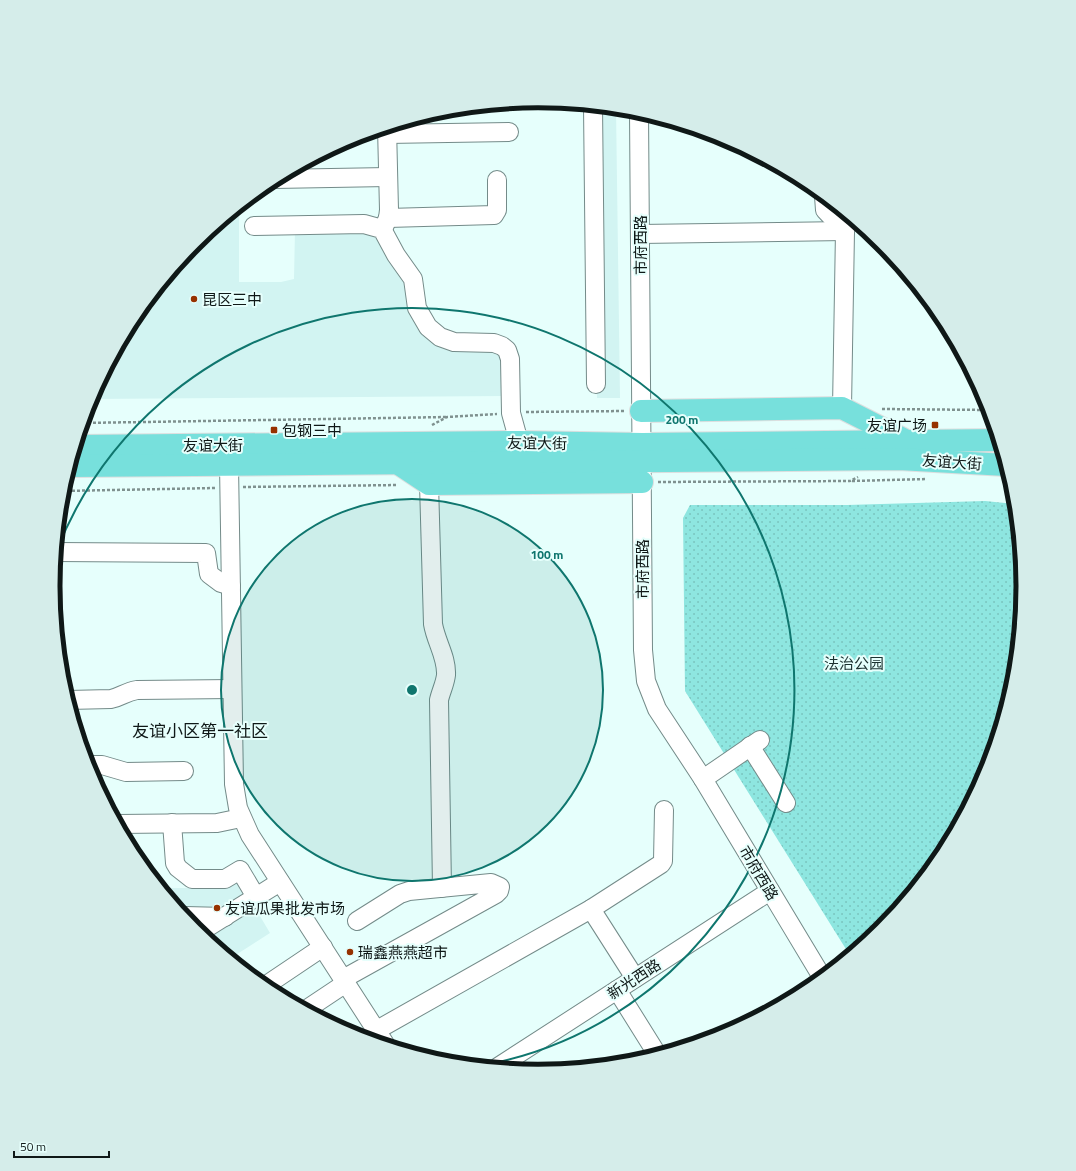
<svg xmlns="http://www.w3.org/2000/svg" width="1076" height="1171" font-family="'Titillium Web','Noto Sans SC',sans-serif">
	<style>
		.built { fill: #d2f4f2 }
		.park { fill: url(#park-dots) }
		.lines { fill: none; stroke-linecap: round; stroke-linejoin: round }
		.minor-casing { stroke: #748b89; stroke-width: 20 }
		.major-casing { stroke: #dddfdf; stroke-width: 24 }
		.path { stroke: #7f918f; stroke-width: 2.5; stroke-dasharray: 3 2; stroke-linecap: butt }
		.minor { stroke: #fff; stroke-width: 18 }
		.major { stroke: #77e0dc; stroke-width: 22 }
		.ring { fill: none; stroke: #0f766e; stroke-width: 2 }
		.poi-dot { fill: #963100; stroke: #e6fffc; stroke-width: 1.5 }
		.labels { text-anchor: middle; dominant-baseline: central; stroke-width: 4; stroke-linejoin: round; paint-order: stroke }
		.street-label { font-size: 15px; fill: #0f1817; stroke: #e6fffc }
		.poi-label { font-size: 15px; fill: #0f1817; stroke: #e6fffc; text-anchor: start }
		.park-label { font-size: 15px; fill: #1b3130; stroke: #e6fffc }
		.quarter-label { font-size: 17px; fill: #0f1817; stroke: #e6fffc }
		.rim { fill: none; stroke: #0f1817; stroke-width: 5 }
		.centre { fill: #0f766e; stroke: #e6fffc; stroke-width: 2 }
		.ring-label { font-size: 12px; text-anchor: middle; font-weight: bold; fill: #0f766e; stroke: #e6fffc; stroke-width: 4; stroke-linejoin: round; paint-order: stroke }
	</style>
	<defs>
		<pattern id="park-dots" width="8" height="8" patternUnits="userSpaceOnUse"><rect width="8" height="8" fill="#8ee6e0"/><path d="M2 2h.1M6 6h.1" fill="none" stroke="#79c5bf" stroke-width="1.8" stroke-linecap="round"/></pattern>
	</defs>
	<rect width="100%" height="100%" fill="#e6fffc"/>
	<g class="built">
		<polygon points="594,106 616,108 620,398 597,398"/>
		<polygon points="239,207 239,282 281,282 294,279 295,230 380,230 406,271 417,322 500,351 506,396 91,399 135,316 195,242"/>
		<polygon points="238,879 270,933 231,958 195,928 162,888 222,888"/>
	</g>
	<polygon class="park" points="985,501 1015,504 1023,586 1014,680 986,771 941,855 881,929 849,954 685,691 683,518 690,505 847,505"/>
	<g class="lines">
		<defs>
			<g id="minor">
				<polyline points="593,106 596,384"/>
				<polyline points="639,112 643,650 646,681 657,709 703,779 822,977"/>
				<polyline points="387,134 509,132"/>
				<polyline points="274,179 388,177"/>
				<polyline points="824,196 825,210 845,231"/>
				<polyline points="388,218 494,215 497,210 497,180"/>
				<polyline points="254,226 364,224 382,229 396,255 413,279 417,308 428,327 440,337 454,342 494,343 502,346 507,350 510,359 511,413 519,442"/>
				<polyline points="383,229 388,218 389,210 387,127"/>
				<polyline points="640,234 845,231"/>
				<polyline points="842,408 845,231 847,222 850,217"/>
				<polyline points="229,465 234,784 238,808 250,835 385,1044"/>
				<path d="M429,484L433,624C436,642 447,657 446,675C445,684 441,691 439,700L442,888"/>
				<polyline points="56,552 206,553 209,574 221,583 231,586"/>
				<path d="M68,700L111,699C121,697 125,692 137,690L232,689"/>
				<polyline points="750,746 786,803"/>
				<polyline points="88,765 102,765 126,772 184,771"/>
				<polyline points="703,779 760,740"/>
				<polyline points="172,823 175,863 178,868 192,879 225,879 240,870 256,897"/>
				<polyline points="118,824 217,823 241,818"/>
				<polyline points="591,909 635,978"/>
				<polyline points="185,916 225,917"/>
				<polyline points="200,932 280,882"/>
				<polyline points="343,979 496,894 499,891 500,887 491,883 409,891 400,894 357,921"/>
				<polyline points="265,986 323,947"/>
				<polyline points="617,990 657,1054"/>
				<polyline points="307,1009 346,983"/>
				<polyline points="377,1030 591,909 661,864 663,861 664,810"/>
				<polyline points="498,1067 770,891"/>
			</g>
			<g id="major">
				<polyline points="641,411 842,408 903,439"/>
				<polyline points="76,446 519,442 642,444 998,440"/>
				<polyline points="399,464 429,484 642,482"/>
				<polyline points="70,466 899,459 1006,465"/>
			</g>
		</defs>
		<use href="#minor" class="minor-casing"/>
		<use href="#major" class="major-casing"/>
		<g class="path">
			<polyline points="882,409 989,410"/>
			<polyline points="526,412 625,411"/>
			<polyline points="83,423 447,417"/>
			<polyline points="432,425 447,417 497,414"/>
			<polyline points="852,481 927,479"/>
			<polyline points="658,482 850,481 858,477"/>
			<polyline points="243,487 398,485"/>
			<polyline points="62,491 216,488"/>
		</g>
		<use href="#minor" class="minor"/>
		<use href="#major" class="major"/>
	</g>
	<circle cx="412" cy="690" r="191" fill="#0f766e" fill-opacity=".12"/>
	<g class="ring">
		<circle cx="412" cy="690" r="191"/>
		<path d="M57 550A382 382 0 1 1 485 1065"/>
	</g>
	<g class="poi-dot">
		<circle cx="194" cy="299" r="4"/>
		<rect x="931" y="421" width="8" height="8" rx="2"/>
		<rect x="270" y="426" width="8" height="8" rx="2"/>
		<circle cx="217" cy="908" r="4"/>
		<circle cx="350" cy="952" r="4"/>
	</g>
	<g class="labels">
		<g class="street-label">
			<text transform="translate(640 245) rotate(-90)">市府西路</text>
			<text transform="translate(537 443) rotate(1)">友谊大街</text>
			<text x="213" y="445">友谊大街</text>
			<text transform="translate(952 462) rotate(4)">友谊大街</text>
			<text transform="translate(642 569) rotate(-90)">市府西路</text>
			<text transform="translate(759 873) rotate(59)">市府西路</text>
			<text transform="translate(634 979) rotate(-33)">新光西路</text>
		</g>
		<g class="poi-label">
			<text x="202" y="299">昆区三中</text>
			<text x="927" y="425" text-anchor="end">友谊广场</text>
			<text x="282" y="430">包钢三中</text>
			<text x="225" y="908">友谊瓜果批发市场</text>
			<text x="358" y="952">瑞鑫燕燕超市</text>
		</g>
		<g class="park-label">
			<text x="854" y="663">法治公园</text>
		</g>
		<g class="quarter-label">
			<text x="200" y="731">友谊小区第一社区</text>
		</g>
	</g>
	<path d="M0 0H1076V1171H0ZM60 586a478 478 0 1 1 956 0a478 478 0 1 1-956 0Z" fill="#d5edea" fill-rule="evenodd"/>
	<path class="rim" d="M60 586a478 478 0 1 1 956 0a478 478 0 1 1-956 0Z"/>
	<circle cx="412" cy="690" r="6" class="centre"/>
	<g class="ring-label">
		<text x="682" y="424">200 m</text>
		<text x="547" y="559">100 m</text>
	</g>
	<path d="M14 1151v6h95v-6" fill="none" stroke="#0f1817" stroke-width="2"/>
	<text x="20" y="1151" font-size="12" fill="#0f1817" stroke="#e6fffc" stroke-width="3" paint-order="stroke">50 m</text>
</svg>
